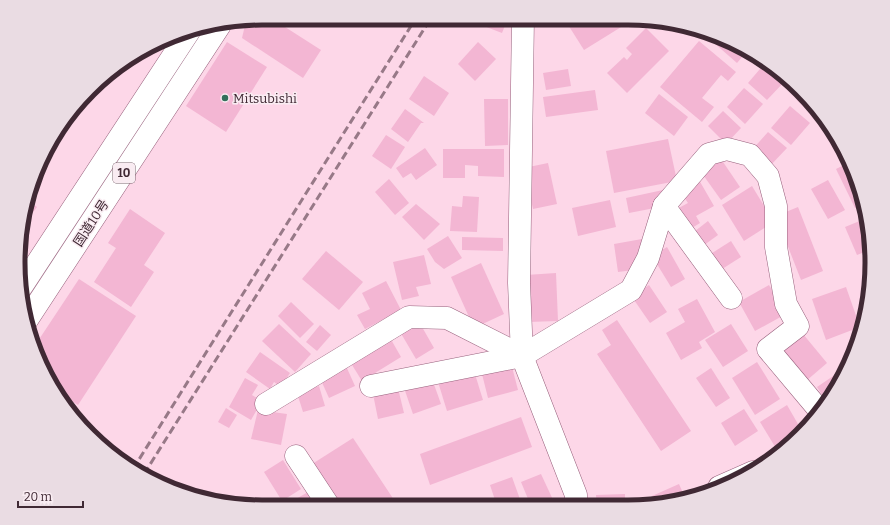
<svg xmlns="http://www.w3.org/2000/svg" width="890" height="525" font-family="Bitter,'Noto Sans JP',serif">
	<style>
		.building { fill: #f3b6d3 }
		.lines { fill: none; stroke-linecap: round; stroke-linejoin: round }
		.minor-casing { stroke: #97607c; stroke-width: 23 }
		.highway-casing { stroke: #97607c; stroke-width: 23 }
		.minor { stroke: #fff; stroke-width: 22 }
		.highway { stroke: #fff; stroke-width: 22 }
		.rail { stroke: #977987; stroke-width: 3; stroke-dasharray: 8 4; stroke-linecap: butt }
		.poi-dot { fill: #336f5b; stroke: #f9ecf2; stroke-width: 1.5 }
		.labels { text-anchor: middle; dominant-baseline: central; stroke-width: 3; stroke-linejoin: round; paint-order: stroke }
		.shield { fill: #f9ecf2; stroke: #78646d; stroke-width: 1 }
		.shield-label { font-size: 12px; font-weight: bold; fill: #402934 }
		.poi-label { font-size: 13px; fill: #402934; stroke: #f9ecf2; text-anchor: start }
		.street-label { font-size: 13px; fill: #402934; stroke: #f9ecf2 }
		.rim { fill: none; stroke: #402934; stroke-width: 5 }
	</style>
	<rect width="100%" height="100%" fill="#fdd7e8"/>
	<g class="building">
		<polygon points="262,18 271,18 321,50 303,78 242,38 246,21"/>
		<polygon points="469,18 508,18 502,33 468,20"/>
		<polygon points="568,18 622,19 626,24 584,50 565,20"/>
		<polygon points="646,28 669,51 627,93 607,73 624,57 627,60 632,54 626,48"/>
		<polygon points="708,32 747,51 737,63 705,35"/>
		<polygon points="699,41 736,72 728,81 721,75 702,98 714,107 702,122 660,87"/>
		<polygon points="227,42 267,67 226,132 186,106"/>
		<polygon points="478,42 496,59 475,81 458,64"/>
		<polygon points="766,62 785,81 767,100 748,83"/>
		<polygon points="568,69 571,86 546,90 543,73"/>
		<polygon points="424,76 449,93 434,116 409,99"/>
		<polygon points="744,88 763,104 745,124 727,107"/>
		<polygon points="595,90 598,110 546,117 543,97"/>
		<polygon points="659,94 688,117 674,136 645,113"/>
		<polygon points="800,96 819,115 817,118 797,100"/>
		<polygon points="484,99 508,99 508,145 485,146"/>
		<polygon points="790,106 810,123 791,145 771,128"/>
		<polygon points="405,109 424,123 421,123 408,142 391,129"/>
		<polygon points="723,111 741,128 726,144 708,126"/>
		<polygon points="768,132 787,148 769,167 751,151"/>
		<polygon points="386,135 405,147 391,169 372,156"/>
		<polygon points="668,139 677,181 614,193 606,151"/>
		<polygon points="425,148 437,165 416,180 411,173 403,178 396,168"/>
		<polygon points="443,149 504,149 504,177 478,176 478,166 465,165 465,178 443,178"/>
		<polygon points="721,159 740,187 721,200 701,172"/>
		<polygon points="548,163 557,204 533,209 524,168"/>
		<polygon points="846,164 863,205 855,208 836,169"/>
		<polygon points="389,179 409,203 395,215 375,192"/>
		<polygon points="699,180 714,206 696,216 700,223 687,231 675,210 688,203 680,191"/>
		<polygon points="828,180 845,210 828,219 811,189"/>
		<polygon points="752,186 774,222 744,241 722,205"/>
		<polygon points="663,190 660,207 629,213 626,198"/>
		<polygon points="463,196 479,197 477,232 450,231 452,206 462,207"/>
		<polygon points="28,200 37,207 24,224"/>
		<polygon points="610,200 616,227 578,236 572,208"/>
		<polygon points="416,204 440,224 424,240 402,217"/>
		<polygon points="798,207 823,271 801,280 776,216"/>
		<polygon points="130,209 165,233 144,265 154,272 131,307 94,282 116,248 108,243"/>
		<polygon points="867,218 867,251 857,255 845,227"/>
		<polygon points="708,221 718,235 700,248 690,235"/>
		<polygon points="448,236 462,258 444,269 435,262 427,249"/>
		<polygon points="462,237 503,238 503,251 462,250"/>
		<polygon points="642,239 643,249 634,270 618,272 614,244"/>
		<polygon points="731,241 741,257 719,271 709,255"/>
		<polygon points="667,247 685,279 671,287 652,256"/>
		<polygon points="326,251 363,282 339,310 302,279"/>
		<polygon points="424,255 431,284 416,287 419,296 402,300 393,262"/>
		<polygon points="481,263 504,314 474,328 451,277"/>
		<polygon points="556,273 558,321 528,322 526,275"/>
		<polygon points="79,279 136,316 78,405 59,393 34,347"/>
		<polygon points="386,281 401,310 365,329 357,315 370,309 362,293"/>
		<polygon points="649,285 667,312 650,323 632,297"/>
		<polygon points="769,285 786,314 755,331 739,302"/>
		<polygon points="846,287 860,327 826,340 812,299"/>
		<polygon points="697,299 715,332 699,342 702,348 681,360 666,333 685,322 678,309"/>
		<polygon points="291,302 314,324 300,338 278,316"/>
		<polygon points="418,320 434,348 416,359 399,330"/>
		<polygon points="617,320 691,431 661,451 597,354 611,345 602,330"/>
		<polygon points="279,324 311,354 295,372 262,341"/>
		<polygon points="731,324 748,351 723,367 705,340"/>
		<polygon points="320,325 331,335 317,351 306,342"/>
		<polygon points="803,334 827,363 806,381 782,352"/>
		<polygon points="389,336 401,357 362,381 349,360"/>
		<polygon points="260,352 290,373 281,387 274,382 270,389 246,372"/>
		<polygon points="757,362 780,399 755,415 732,378"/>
		<polygon points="511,363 518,390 488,398 481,370"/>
		<polygon points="346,366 355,386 329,398 320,378"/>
		<polygon points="711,368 730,398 716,407 696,378"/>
		<polygon points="842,370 831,399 827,403 817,387"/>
		<polygon points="474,371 483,400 447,411 438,382"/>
		<polygon points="431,376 441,404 413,414 403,385"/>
		<polygon points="245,378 258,385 252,395 262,401 251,420 229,407"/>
		<polygon points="397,384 404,413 378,419 372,389"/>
		<polygon points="319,386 325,406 303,412 297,393"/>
		<polygon points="787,405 802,431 795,439 777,450 760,422"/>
		<polygon points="226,408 237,415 229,428 218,422"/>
		<polygon points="744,409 758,431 735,446 721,423"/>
		<polygon points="258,410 287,414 281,445 251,439"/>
		<polygon points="521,417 532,447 430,485 420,454"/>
		<polygon points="353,438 398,506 336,506 309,466"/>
		<polygon points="283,460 301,489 282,501 264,472"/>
		<polygon points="541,474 554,502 545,506 531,506 521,482"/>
		<polygon points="512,477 521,502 508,506 497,506 490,485"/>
		<polygon points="679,484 686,500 656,504 652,496"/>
		<polygon points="308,492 317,506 291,506 289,503"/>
		<polygon points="625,494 625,506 597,506 596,495"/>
		<polygon points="486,498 491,506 471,506"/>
	</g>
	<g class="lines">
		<defs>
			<g id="minor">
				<polyline points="523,18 519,283 522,356 576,495 576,506"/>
				<polyline points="731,298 664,206 709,154 727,149 750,155 768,176 776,206 776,247 786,304 798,326 768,349 820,411"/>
				<polyline points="371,386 522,356 631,290 648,258 664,206"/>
				<polyline points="266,404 409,317 447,318 522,356"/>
				<polyline points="296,456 329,506"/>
				<polyline points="719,487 753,472"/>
			</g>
			<g id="highway">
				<polyline points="22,286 190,30"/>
				<polyline points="27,320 220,25"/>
			</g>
		</defs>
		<use href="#minor" class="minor-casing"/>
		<use href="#highway" class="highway-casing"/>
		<use href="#minor" class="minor"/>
		<use href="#highway" class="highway"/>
		<g class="rail">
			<polyline points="133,469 416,18"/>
			<polyline points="144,474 431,18"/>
		</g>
	</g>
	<circle class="poi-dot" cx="225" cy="98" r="4"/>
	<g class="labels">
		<rect class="shield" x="113" y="163" width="22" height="20" rx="3"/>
		<g class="shield-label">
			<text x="124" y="173">10</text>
		</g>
		<g class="poi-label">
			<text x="233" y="98">Mitsubishi</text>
		</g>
		<g class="street-label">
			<text transform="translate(91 223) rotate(-57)">国道10号</text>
		</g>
	</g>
	<path d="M0 0H890V525H0ZM262 25H628A237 237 0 0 1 865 262V263A237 237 0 0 1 628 500H262A237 237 0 0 1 25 263V262A237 237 0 0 1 262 25Z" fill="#eadce3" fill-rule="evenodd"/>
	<path class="rim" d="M262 25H628A237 237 0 0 1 865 262V263A237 237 0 0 1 628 500H262A237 237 0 0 1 25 263V262A237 237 0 0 1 262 25Z"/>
	<path d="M18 501v6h65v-6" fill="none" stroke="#402934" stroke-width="2"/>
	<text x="24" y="501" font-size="12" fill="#402934" stroke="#f9ecf2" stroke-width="3" paint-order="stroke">20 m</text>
</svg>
